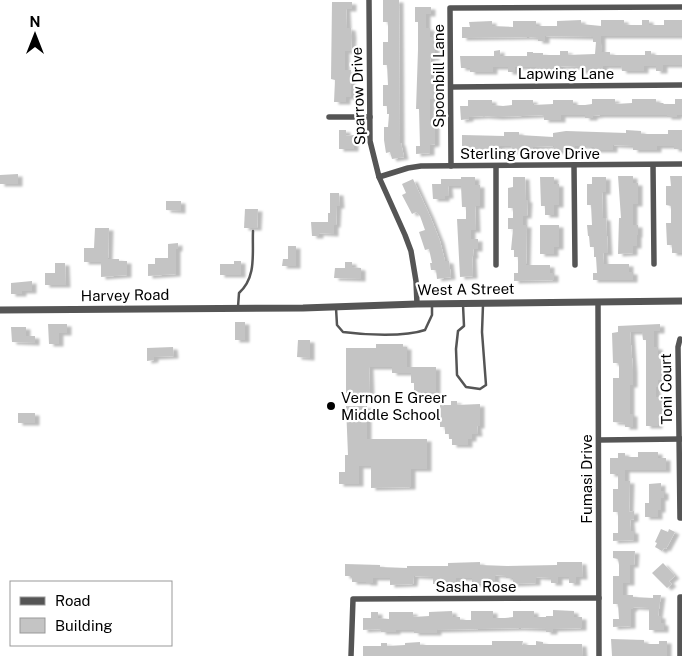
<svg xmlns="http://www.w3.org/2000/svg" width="682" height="656" font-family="'Public Sans',sans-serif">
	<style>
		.building { fill: #c4c4c4; filter: url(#shadow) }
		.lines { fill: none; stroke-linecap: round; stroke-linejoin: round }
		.service { stroke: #555; stroke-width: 2.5 }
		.minor { stroke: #555; stroke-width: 5.5 }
		.tertiary { stroke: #555; stroke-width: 7 }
		.poi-dot { fill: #000; stroke: #fff; stroke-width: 2 }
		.labels { text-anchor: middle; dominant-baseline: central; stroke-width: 4.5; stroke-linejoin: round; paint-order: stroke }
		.street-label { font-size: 15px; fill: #000; stroke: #fff }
		.poi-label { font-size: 15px; fill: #000; stroke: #fff; text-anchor: start }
	</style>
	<defs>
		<filter id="shadow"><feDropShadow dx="4.5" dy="2.5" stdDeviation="1" flood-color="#0004"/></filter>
	</defs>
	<rect width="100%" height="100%" fill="#fff"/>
	<g class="building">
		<polygon points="383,0 399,0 400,143 401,143 404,157 392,159 390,152 386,153 384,140 384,127 388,127 389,114 387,114 387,106 383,106 383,85 388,85 387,65 383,65 383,42 388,42 388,22 383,22"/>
		<polygon points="332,2 352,2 352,9 346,9 347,28 351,28 352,36 351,51 345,51 345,70 351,70 351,97 346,97 346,102 334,102 335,80 331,79"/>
		<polygon points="415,7 431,7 431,14 426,14 426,28 430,28 430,37 434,37 435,50 435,58 430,58 431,78 435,78 435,99 430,99 430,123 435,123 435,144 430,145 430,153 416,154 416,146 420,146 419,109 416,109 418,50 418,22 415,22"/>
		<polygon points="581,20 581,24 601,26 601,20 624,20 624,24 631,25 642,25 642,20 649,20 649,25 664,25 664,20 682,20 682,36 601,36 601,52 610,52 610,55 645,55 645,51 651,51 651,55 682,55 682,65 663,65 663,71 656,71 656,66 644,66 644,71 622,71 621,66 603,66 603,71 580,71 580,67 560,66 560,72 536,72 536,67 515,67 515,72 508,72 508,67 493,67 493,72 470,72 470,68 461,68 460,56 494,56 494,51 500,50 500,56 527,56 527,52 533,52 533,53 543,53 543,55 560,55 560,51 568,51 568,55 595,54 596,42 593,42 593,37 545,36 545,41 538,41 538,38 529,37 462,38 462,27 470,27 469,22 492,21 492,26 513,27 513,21 536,21 536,26 557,26 557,21"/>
		<polygon points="592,99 615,99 615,104 632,103 632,99 656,99 656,103 663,103 664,104 675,104 675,99 682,99 682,115 677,115 677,117 667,117 667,115 600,115 593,116 593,118 585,118 585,115 561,115 561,120 544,120 544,115 498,117 484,116 469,117 469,119 461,120 460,106 468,106 468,100 492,100 492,105 503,106 512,105 512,100 533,100 533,105 553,104 553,100 573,100 573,105 585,105 592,104"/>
		<polygon points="339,130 346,130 346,136 354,135 354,149 339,149"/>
		<polygon points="626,130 641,131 641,134 668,134 668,130 682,130 682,149 674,149 674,146 657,146 657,150 633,150 633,146 613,145 613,150 594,150 594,147 586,147 586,146 575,146 575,151 554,151 554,146 533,147 533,151 512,151 511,146 499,146 499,148 491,148 491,151 479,152 468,152 468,147 462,146 462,135 504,136 504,132 519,132 519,135 553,137 553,133 566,131 626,133"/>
		<polygon points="18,174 18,184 0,184 0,175"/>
		<polygon points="618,176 633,176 633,183 638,183 638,204 633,204 633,225 638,225 638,235 637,235 637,246 633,246 633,253 618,254 619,218 621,218"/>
		<polygon points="670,176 682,176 682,253 672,253 672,245 667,245 666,223 671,223 671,206 666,205 666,186 671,186"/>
		<polygon points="461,177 475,177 475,185 480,185 480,206 475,206 476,230 471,230 471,239 478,239 478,249 473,249 474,256 472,256 473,276 460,277 457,219 466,219 466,207 462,207 461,186 448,186 449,196 445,196 445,199 433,199 432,184 441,184 441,179 461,179"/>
		<polygon points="513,177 525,177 526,200 528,200 527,216 523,216 523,225 527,225 526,265 550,265 550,273 554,273 554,280 514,281 514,273 518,273 518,257 514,257 514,250 511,250 513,229 508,229 508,218 513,218 513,208 508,208 508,188 513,187"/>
		<polygon points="540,177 554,177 554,184 559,184 559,205 554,205 554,215 545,215 545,206 541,206"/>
		<polygon points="592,177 606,177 606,192 602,192 603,218 606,218 608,253 603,253 604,264 629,264 629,272 633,272 633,280 593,280 593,273 597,273 596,257 594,257 594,247 590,247 589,236 588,236 587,225 592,225 591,205 587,205 587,184 592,184"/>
		<polygon points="413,179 430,216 440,241 445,261 449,261 451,277 437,279 436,270 431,270 430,263 432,263 429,249 425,250 419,232 425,230 420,216 416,212 412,214 402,195 406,193 402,184"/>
		<polygon points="330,193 339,193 340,206 337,206 336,225 334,225 334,234 319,233 319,236 312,236 311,222 328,222 328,213 330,213"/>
		<polygon points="166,201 181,201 181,211 166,210"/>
		<polygon points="245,209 258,209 257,228 244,228"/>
		<polygon points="540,225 559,225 559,247 554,247 554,254 540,254"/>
		<polygon points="95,228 109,228 108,259 119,259 119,261 127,261 127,275 101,277 101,262 84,262 84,248 94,248"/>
		<polygon points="178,243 178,249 176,249 176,274 148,276 148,264 155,264 155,258 168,258 168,244"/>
		<polygon points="288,246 296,246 296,266 282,266 283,259 288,259"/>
		<polygon points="234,261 241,261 241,275 220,275 220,264 234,264"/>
		<polygon points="345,262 352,262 352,267 361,268 361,279 334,278 335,268 345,268"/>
		<polygon points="55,263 65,263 66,285 45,285 45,273 55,273"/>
		<polygon points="32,281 32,291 22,291 22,294 11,294 11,283"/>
		<rect x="235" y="322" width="10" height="18"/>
		<polygon points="48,324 67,324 67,333 59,333 59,344 49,344"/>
		<polygon points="660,324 660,331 654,331 654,347 658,347 658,356 664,356 664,380 658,380 658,387 656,387 656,397 664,397 664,418 658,418 658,426 646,426 646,340 643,340 642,332 630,332 633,370 633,385 630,385 630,414 633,414 633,427 625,427 625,423 613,422 613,378 619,378 619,363 613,363 612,333 618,332 618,326"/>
		<polygon points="11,327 26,327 26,336 35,336 35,343 12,342"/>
		<polygon points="298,340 310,340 310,358 297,357"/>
		<polygon points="376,344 403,344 403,347 407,347 407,367 436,367 436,392 414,392 414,383 411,383 411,373 392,373 392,367 369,367 370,392 346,393 346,348 376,348"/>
		<polygon points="173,347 174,356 154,357 154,360 147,361 147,348"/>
		<polygon points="451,401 457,401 457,405 480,404 480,426 477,426 478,434 472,434 472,439 468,439 468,445 452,445 452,439 449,439 449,434 445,434 445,427 440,427 440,405 451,405"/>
		<polygon points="346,406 367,406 367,439 427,439 427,469 411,469 411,487 371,488 371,466 359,466 359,484 339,484 339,472 345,472 345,455 348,455"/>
		<rect x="18" y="413" width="17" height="10"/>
		<polygon points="638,452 658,452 658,458 666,458 666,470 625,470 625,481 630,481 629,512 634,511 634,519 630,520 631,531 634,531 634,540 613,541 613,533 618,533 618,512 613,512 613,489 618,489 618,474 610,474 610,458 618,458 618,453 625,453 625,457 638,457"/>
		<polygon points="661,483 661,491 664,491 664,498 661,498 661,510 658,510 658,517 645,517 645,503 649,503 649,484"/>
		<polygon points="661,529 668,532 669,529 675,532 666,549 664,548 662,551 655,547 657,543 655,542"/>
		<polygon points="613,551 635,551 634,565 630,565 630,583 623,583 623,595 633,595 633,597 653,598 653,595 661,595 658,616 661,616 661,623 664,623 664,630 649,630 649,608 633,607 633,609 631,609 631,626 613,627 613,619 619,619 618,604 613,604 613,576 619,576 619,565 618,559 613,558"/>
		<polygon points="480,562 480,565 507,566 557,565 557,562 582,562 583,577 576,577 576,583 569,583 569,577 558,577 558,583 551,583 551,578 536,577 536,583 513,584 513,578 506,578 506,576 495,575 495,583 472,584 472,578 456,578 456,584 433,584 433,577 414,576 413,584 390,585 390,578 373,578 373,583 366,583 366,582 352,582 352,576 345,576 345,564 380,565 380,567 407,568 407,566 448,566 448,563"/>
		<polygon points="663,563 675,576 669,581 672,584 667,588 652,573"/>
		<polygon points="553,610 574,611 574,617 582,617 582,628 553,629 553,632 546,632 546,629 520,628 437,630 437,633 414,633 414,630 396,630 396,632 381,632 381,629 363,630 363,618 371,618 371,612 378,612 378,618 389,619 389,612 413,612 413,617 429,616 429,612 452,611 453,617 460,617 460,620 471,620 471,611 493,611 493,618 505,618 513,617 513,611 534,611 534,617 546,617 546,616 553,616"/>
		<polygon points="611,639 644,640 644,644 659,644 659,641 667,641 667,656 612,656"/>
		<polygon points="492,641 523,641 522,645 536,645 536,641 543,642 543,644 582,644 583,656 363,656 363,646 381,646 381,643 387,643 387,646 405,645 405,643 420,642 420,645 492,645"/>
	</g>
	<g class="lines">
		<g class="service">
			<polyline points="463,305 464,326 458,331 456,349 457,375 466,387 480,389 486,385 482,332 483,305"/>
			<path d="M238,307L239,293C257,277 252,253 253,231"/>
			<path d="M336,308L337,325L343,332C365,335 405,337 425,330L432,315V306"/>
		</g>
		<g class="minor">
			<polyline points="369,0 370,141 379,177 405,235 411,251 416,281 417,304"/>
			<polyline points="451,87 682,85"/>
			<polyline points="329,117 370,117"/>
			<polyline points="574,165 575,265"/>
			<polyline points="653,165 654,264"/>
			<polyline points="451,166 450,8 682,7"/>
			<polyline points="496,166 496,265"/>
			<polyline points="379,177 408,168 421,166 682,164"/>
			<polyline points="598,302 599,656"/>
			<polyline points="680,339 678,347 680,518 682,518"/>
			<polyline points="599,440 682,439"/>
			<polyline points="351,656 353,599 599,598"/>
			<polyline points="680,656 680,597 682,597"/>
		</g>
		<polyline class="tertiary" points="0,310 303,308 417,304 682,301"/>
	</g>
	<circle class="poi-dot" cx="331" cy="406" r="5"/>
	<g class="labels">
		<g class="street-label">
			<text x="566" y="73">Lapwing Lane</text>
			<text transform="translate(438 76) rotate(-90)">Spoonbill Lane</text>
			<text transform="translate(358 96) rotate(-92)">Sparrow Drive</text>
			<text x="530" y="153">Sterling Grove Drive</text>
			<text transform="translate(466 289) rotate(-1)">West A Street</text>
			<text transform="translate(125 295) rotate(-1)">Harvey Road</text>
			<text transform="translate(666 389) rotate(-91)">Toni Court</text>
			<text transform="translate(586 479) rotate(-90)">Fumasi Drive</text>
			<text x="476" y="586">Sasha Rose</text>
		</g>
		<g class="poi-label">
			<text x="341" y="397">Vernon E Greer<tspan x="341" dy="17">Middle School</tspan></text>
		</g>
	</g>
	<rect x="10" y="581" width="162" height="65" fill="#ffffff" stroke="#999999"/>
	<rect x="20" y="597" width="25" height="8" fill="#555555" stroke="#999999"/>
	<text x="55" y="606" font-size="15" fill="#000000">Road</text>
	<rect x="20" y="618" width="25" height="15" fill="#c4c4c4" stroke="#999999"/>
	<text x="55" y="631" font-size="15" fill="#000000">Building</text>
	<g transform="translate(35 35)" stroke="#ffffff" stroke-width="4" paint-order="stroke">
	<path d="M0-4L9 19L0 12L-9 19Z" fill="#000000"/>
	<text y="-8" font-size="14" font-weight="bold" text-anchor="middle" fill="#000000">N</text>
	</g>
</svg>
